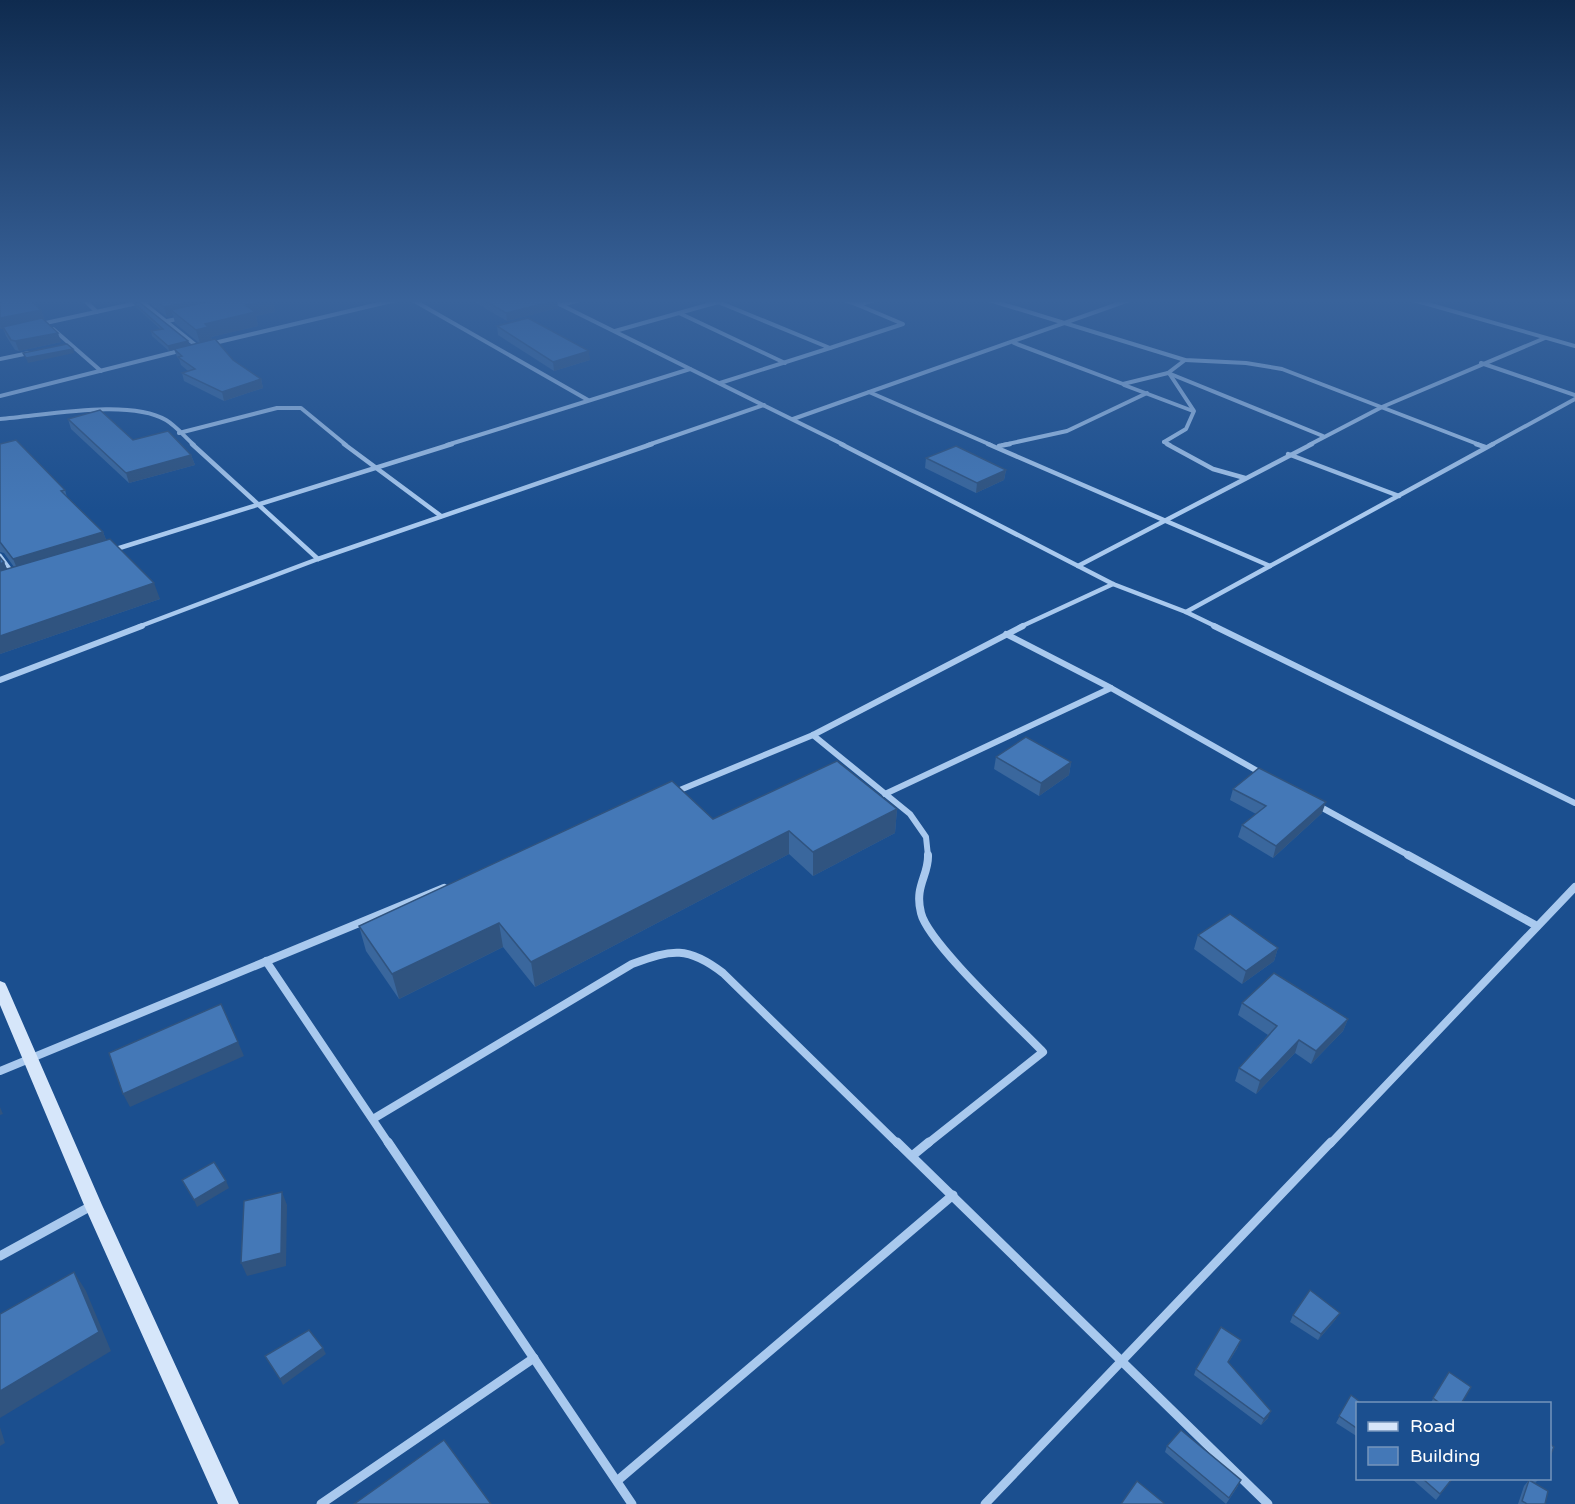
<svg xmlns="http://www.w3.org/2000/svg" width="1575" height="1504" font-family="'Varela Round',sans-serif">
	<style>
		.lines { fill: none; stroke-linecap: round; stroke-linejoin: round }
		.street-far4 { stroke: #a9c9ee; stroke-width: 4 }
		.street-far3 { stroke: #a9c9ee; stroke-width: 4.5 }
		.street-far2 { stroke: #a9c9ee; stroke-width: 6 }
		.street-far1 { stroke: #a9c9ee; stroke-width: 8 }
		.street { stroke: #a9c9ee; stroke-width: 9 }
		.secondary { fill: #d6e6fa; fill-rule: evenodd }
		.wall { fill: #3a679d }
		.shaded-wall { fill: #305480 }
		.building { fill: #4478b7; stroke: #305480; stroke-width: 1.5 }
	</style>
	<rect width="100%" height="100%" fill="#1b4f8f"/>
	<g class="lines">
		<g class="street-far4">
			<polyline points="83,299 97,312"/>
			<polyline points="411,299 588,400"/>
			<polyline points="549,299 844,445"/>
			<polyline points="711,299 830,348 720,383"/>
			<polyline points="842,299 858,305"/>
			<polyline points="986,299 1185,360 1246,363 1282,369 1480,445"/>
			<polyline points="1410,299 1575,346"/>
			<polyline points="25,302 40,299"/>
			<polyline points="142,302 198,347"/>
			<polyline points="561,305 583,299"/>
			<polyline points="679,313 785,363"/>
			<polyline points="167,321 182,318"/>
			<polyline points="41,324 155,299"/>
			<polyline points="53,329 101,371"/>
			<polyline points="615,331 718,302"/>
			<polyline points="1014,343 1123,384 1168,373 1185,360"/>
			<polyline points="210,344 400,299"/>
			<polyline points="830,348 903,324 858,305 877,299"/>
			<polyline points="0,359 29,353"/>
			<polyline points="1481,363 1575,395"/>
			<polyline points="1168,373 1323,436"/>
			<polyline points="1124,385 1193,411"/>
			<polyline points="869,392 991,445"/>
			<polyline points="0,396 183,350"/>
			<path d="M0,419C43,416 128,398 166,420C176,426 185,437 194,445"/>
			<polyline points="793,419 1132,299"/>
			<polyline points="179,433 277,408 301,408 346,445"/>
			<polyline points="1164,442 1186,429 1194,411 1169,373"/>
			<polyline points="1164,442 1170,445"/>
			<polyline points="447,445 690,369"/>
			<polyline points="648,445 764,405"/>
			<polyline points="1003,445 1067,431 1147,393"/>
			<polyline points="1309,445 1382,407 1545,338"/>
			<polyline points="1491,445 1575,399"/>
		</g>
		<g class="street-far3">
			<polyline points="192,444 318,559"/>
			<polyline points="344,444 441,516"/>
			<polyline points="841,444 1113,584 1186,612 1217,627"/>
			<polyline points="988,444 1270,566"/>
			<polyline points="1167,444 1213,469 1245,478"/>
			<polyline points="1476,444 1485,447"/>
			<polyline points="999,446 1010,444"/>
			<polyline points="1288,454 1399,496"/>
			<polyline points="113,550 452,444"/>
			<polyline points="0,556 14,575"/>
			<polyline points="1078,566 1312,444"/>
			<polyline points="1186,612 1493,444"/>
			<polyline points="138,627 318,559 652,444"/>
			<polyline points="1020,627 1113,584"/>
		</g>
		<g class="street-far2">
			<polyline points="1214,626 1575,803"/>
			<polyline points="1006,634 1111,688 1261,773"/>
			<polyline points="0,680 142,626"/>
			<polyline points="813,735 910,814 926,837 928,856"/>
			<polyline points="675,792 813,735 1023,626"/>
			<polyline points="885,794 1111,688"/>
			<polyline points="1317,805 1410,856"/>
		</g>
		<g class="street-far1">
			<polyline points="1408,855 1537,926"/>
			<polyline points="266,961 389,1144"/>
			<polyline points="0,1071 444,888"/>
			<path d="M373,1119L632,964C672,949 688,946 723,973L898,1144"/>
			<path d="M927,1144L1043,1052C1017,1025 928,943 921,913C914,886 929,875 928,855"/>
			<polyline points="1330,1144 1575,887"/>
		</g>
		<g class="street">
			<polyline points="388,1142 632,1504"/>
			<polyline points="897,1142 1268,1504"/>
			<polyline points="912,1156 929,1142"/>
			<polyline points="0,1256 93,1205"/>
			<polyline points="617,1481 953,1195"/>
			<polyline points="321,1504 534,1358"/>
			<polyline points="985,1504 1331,1142"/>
		</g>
		<polygon class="secondary" points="0,981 5,983 7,987 102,1205 239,1504 218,1504 84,1205 0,1005"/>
	</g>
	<g class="wall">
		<polygon points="0,299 41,310 44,319 43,319 61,342 19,351 15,350 6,336 3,328 1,329 0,327"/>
		<polygon points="150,299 272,299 275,312 256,316 258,326 211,337 212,340 233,360 261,379 263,388 224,401 184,381 182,373 188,371 181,365 179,359 177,357 174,349 169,351 152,336 151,331 160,329 136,307 134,303 190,345 199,343 175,323 173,315 167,317 151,304"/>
		<polygon points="469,299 556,299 557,300 558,308 507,321"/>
		<polygon points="497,326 590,360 554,371 498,335"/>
		<polygon points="68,419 133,440 191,455 195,465 129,483 71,429"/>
		<polygon points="0,444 65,490 67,497 103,532 106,540 160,599 0,654 4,562 7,569 14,567 4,553 0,552"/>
		<polygon points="926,458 1006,470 1004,480 976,493 925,468"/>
		<polygon points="996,757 1071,762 1069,775 1039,796 994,769"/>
		<polygon points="1233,789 1322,813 1273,858 1238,837 1242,825 1256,814 1230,800"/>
		<polygon points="897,809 895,833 813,876 789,854 535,987 503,947 399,999 366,951 359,926 713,819"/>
		<polygon points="1198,935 1278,948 1274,961 1242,984 1194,949"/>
		<polygon points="1242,1003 1348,1019 1343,1031 1311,1064 1295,1053 1256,1094 1235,1081 1239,1068 1268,1035 1238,1015"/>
		<polygon points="1293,1315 1336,1319 1318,1340 1290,1322"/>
		<polygon points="1238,1347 1228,1363 1268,1418 1261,1425 1194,1375 1196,1369"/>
		<polygon points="1449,1372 1461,1404 1430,1404"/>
		<polygon points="1351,1395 1358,1404 1358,1437 1336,1423"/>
		<polygon points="1167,1446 1238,1486 1226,1504 1165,1452"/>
		<polygon points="1412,1479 1452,1479 1436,1500"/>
		<polygon points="1529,1479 1539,1479 1535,1483"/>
		<polygon points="1529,1480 1545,1504 1518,1504 1524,1486"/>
	</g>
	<g class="shaded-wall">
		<polygon points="201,299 246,299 171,310 173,315 167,317 164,307"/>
		<polygon points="269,299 272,299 275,312 256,316 258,326 211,337 212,340 200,343 196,330 205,324 245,305"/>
		<polygon points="366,299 379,299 366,303"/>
		<polygon points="557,300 558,308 507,321 506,313"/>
		<polygon points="41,310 44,319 1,329 0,325 0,318"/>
		<polygon points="58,333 61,342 19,351 15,341"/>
		<polygon points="188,341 190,346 169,351 168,346"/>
		<polygon points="73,349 74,353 28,363 26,358"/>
		<polygon points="589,351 590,360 554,371 553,362"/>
		<polygon points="261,379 263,388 224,401 222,392"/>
		<polygon points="191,455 195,465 129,483 126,473"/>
		<polygon points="1006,470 1004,480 976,493 977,483"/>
		<polygon points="103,532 109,547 20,575 13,559"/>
		<polygon points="4,562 11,578 0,582 0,564"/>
		<polygon points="154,583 160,599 0,654 0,636"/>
		<polygon points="1071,762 1069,775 1039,796 1041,783"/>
		<polygon points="1326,802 1322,813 1273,858 1276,846"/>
		<polygon points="897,809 895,833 813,876 813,852"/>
		<polygon points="789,831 789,854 535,987 531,962"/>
		<polygon points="499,923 503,947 399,999 392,974"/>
		<polygon points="1278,948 1274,961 1242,984 1246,971"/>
		<polygon points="1348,1019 1343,1031 1311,1064 1316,1051"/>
		<polygon points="1299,1040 1295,1053 1256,1094 1260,1081"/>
		<polygon points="238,1042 244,1056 130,1107 123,1094"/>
		<polygon points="0,1107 3,1114 0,1115"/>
		<polygon points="226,1181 229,1188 197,1207 194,1200"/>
		<polygon points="282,1192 287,1205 286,1266 247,1276 241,1263"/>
		<polygon points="74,1272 86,1291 111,1351 0,1418 0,1391"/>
		<polygon points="1340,1313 1336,1319 1318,1340 1321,1334"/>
		<polygon points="323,1348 326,1354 283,1385 280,1379"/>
		<polygon points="1271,1411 1268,1418 1261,1425 1264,1419"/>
		<polygon points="0,1427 5,1443 0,1446"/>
	</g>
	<g class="building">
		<polygon points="6,299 29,299 41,310 0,318 0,300"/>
		<polygon points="154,299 201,299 164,307"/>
		<polygon points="220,299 269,299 245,305 255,312 205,324 208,327 196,330 171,310"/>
		<polygon points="482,299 556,299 557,300 506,313"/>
		<polygon points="139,302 188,341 168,346 151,331 163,329 134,303"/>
		<polygon points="42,318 58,333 15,341 11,340 3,327"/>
		<polygon points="528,318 589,351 553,362 497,326"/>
		<polygon points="215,339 233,360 261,379 222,392 182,373 195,369 178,357 182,356 174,349"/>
		<polygon points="67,344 73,349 26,358 23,353"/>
		<polygon points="100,410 133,440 168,431 191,455 126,473 68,419"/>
		<polygon points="16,440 65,490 61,491 103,532 13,559 0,542 0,444"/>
		<polygon points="956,446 1006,470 977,483 926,458"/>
		<polygon points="110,539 154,583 0,636 0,571"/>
		<polygon points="0,557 4,562 0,564"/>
		<polygon points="1026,737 1071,762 1041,783 996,757"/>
		<polygon points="837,761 897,809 813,852 789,831 531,962 499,923 392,974 359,926 672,781 713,819"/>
		<polygon points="1259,768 1326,802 1276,846 1242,825 1266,806 1233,789"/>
		<polygon points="1230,914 1278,948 1246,971 1198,935"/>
		<polygon points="1274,973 1348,1019 1316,1051 1299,1040 1260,1081 1239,1068 1277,1026 1242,1003"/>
		<polygon points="221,1004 238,1042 123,1094 109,1053"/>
		<polygon points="214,1162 226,1181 194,1200 182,1180"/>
		<polygon points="282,1192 281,1253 241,1263 244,1201"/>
		<polygon points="74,1272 99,1332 0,1391 0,1314"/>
		<polygon points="1310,1290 1340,1313 1321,1334 1293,1315"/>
		<polygon points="1221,1327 1241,1340 1228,1362 1271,1411 1264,1419 1196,1369"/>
		<polygon points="309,1330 323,1348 280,1379 265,1356"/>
		<polygon points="1449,1372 1471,1387 1461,1404 1441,1404 1433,1398"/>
		<polygon points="1351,1395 1363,1404 1358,1404 1358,1429 1339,1416"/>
		<polygon points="1181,1430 1241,1480 1229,1498 1167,1446"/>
		<polygon points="444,1440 491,1504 354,1504"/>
		<polygon points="1550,1444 1554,1447 1550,1456"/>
		<polygon points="1423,1479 1452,1479 1440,1494"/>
		<polygon points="1529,1480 1548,1491 1545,1504 1527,1504 1522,1501"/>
		<polygon points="1137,1481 1164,1503 1163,1504 1121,1504"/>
	</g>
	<linearGradient id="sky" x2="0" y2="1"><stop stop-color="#0f2b4f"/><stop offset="0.59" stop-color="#39639b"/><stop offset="1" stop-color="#39639b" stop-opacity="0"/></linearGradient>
	<rect width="1575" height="510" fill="url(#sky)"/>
	<rect x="1356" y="1402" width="195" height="78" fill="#1b4f8f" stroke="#7695bc" stroke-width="1.5"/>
	<rect x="1368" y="1422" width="30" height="9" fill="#d6e6fa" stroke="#7695bc" stroke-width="1.5"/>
	<text x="1410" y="1432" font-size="18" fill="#ffffff">Road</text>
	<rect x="1368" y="1447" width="30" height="18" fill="#4478b7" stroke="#7695bc" stroke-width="1.5"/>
	<text x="1410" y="1462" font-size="18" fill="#ffffff">Building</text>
</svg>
